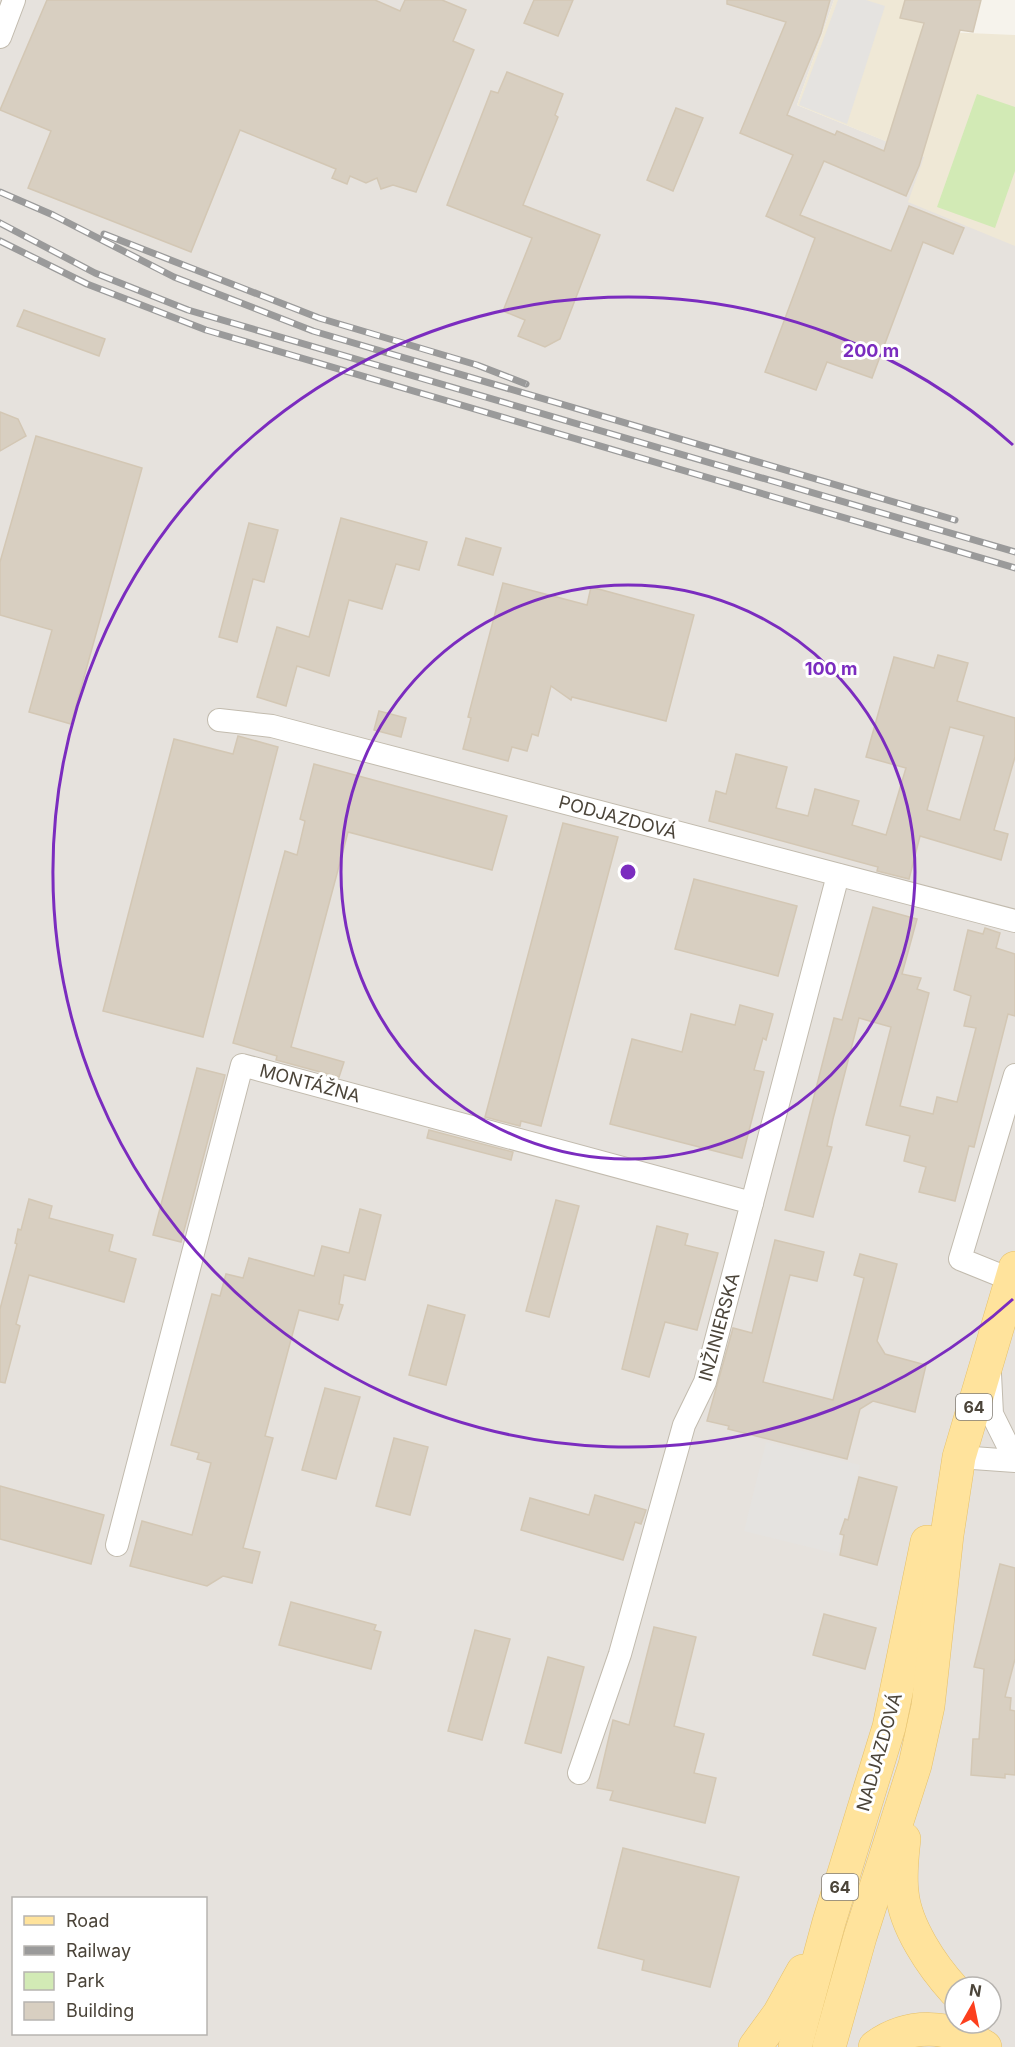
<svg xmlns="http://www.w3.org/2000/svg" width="1015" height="2047" font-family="Inter,sans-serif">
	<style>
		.industrial { fill: #e6e2dd; fill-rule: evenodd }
		.education { fill: #efe8d6 }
		.green { fill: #d2eab5 }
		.parking { fill: #e5e3e0 }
		.building { fill: #d8cfc1; stroke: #d3c7b4; stroke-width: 1.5; fill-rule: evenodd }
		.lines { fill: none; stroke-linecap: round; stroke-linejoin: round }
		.street-casing { stroke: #c2bbae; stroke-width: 24 }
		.primary-casing { stroke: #e6c16a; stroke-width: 34 }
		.street { stroke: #fff; stroke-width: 22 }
		.primary { stroke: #ffe39c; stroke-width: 33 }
		.rail-casing { stroke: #9a9a9a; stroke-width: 7 }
		.rail { stroke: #fff; stroke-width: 4.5; stroke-dasharray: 14; stroke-linecap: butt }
		.ring { fill: none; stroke: #7b2cbf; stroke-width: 3 }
		.labels { text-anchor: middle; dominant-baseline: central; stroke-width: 6; stroke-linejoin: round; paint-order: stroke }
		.shield { fill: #fff; stroke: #817c74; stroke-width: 1.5 }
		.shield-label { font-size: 16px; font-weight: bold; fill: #4b4439 }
		.street-label { font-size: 18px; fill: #4b4439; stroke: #fff }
		.centre { fill: #7b2cbf; stroke: #fff; stroke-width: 3 }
		.ring-label { font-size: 18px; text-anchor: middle; font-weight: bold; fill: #7b2cbf; stroke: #fff; stroke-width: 6; stroke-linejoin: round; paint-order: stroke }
	</style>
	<rect width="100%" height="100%" fill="#f6f3ec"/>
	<path class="industrial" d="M0,0H834L797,105L925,157L1015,244V2047H0ZM14,1898H206V2034H14ZM955,1987H991V2023H955Z"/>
	<polygon class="education" points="834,0 928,0 921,31 1015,35 1015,246 908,202 924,157 797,105"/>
	<polygon class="green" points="977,94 1015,107 1015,171 995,228 937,207"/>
	<g class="parking">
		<polygon points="838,0 866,0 885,6 847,124 799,105"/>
		<polygon points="766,1442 860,1465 837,1554 744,1531"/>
	</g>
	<g class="building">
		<polygon points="47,0 375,0 400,11 405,0 442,0 466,10 453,41 474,50 416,192 393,185 381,189 377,178 366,183 350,176 347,184 332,178 336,169 240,130 191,252 28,188 51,131 0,110"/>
		<polygon points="534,0 573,0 558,36 524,23"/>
		<polygon points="727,0 830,0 821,33 787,115 835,135 837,131 884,151 924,23 900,18 905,0 981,0 973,32 960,30 919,166 906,196 824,161 800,215 891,251 909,206 964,228 953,254 923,242 872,378 827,362 816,390 765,372 815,238 766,216 793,155 740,133 786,22 727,4"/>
		<polygon points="507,72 563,94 555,115 558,117 523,205 600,235 560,339 545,347 518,336 525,320 503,311 532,238 447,205 491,91 498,93"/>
		<polygon points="676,108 703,118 673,191 647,180"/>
		<polygon points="24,310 105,339 99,356 17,326"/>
		<polygon points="0,412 18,419 26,436 0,451"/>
		<polygon points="36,436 142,468 71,724 29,712 52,630 0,615 0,562"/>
		<polygon points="341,518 427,542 419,570 396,564 382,609 349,600 329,676 297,666 286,706 257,697 277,627 309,637"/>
		<polygon points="249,523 278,530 264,582 253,579 237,642 219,637"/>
		<polygon points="466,538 501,548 493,575 458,565"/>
		<polygon points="503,583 587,605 591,587 694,615 666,721 572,697 571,700 551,686 538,736 532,734 527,751 512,747 508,761 463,749 471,718 468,717"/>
		<path d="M938,655L968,663L957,701L1015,718V757L994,830L1008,834L1001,860L920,836L909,879L877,871L878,867L709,821L716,791L726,794L736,754L787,767L776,808L808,816L815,789L859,801L852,825L886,835L906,768L866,757L894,657L934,668ZM950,727L984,736L960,820L927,810Z"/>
		<polygon points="379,711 406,718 401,737 374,730"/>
		<polygon points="238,736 278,747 203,1037 103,1011 174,739 233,754"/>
		<polygon points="314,764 507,816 492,870 348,832 291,1047 344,1062 339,1077 276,1060 277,1056 233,1043 285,851 297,855 305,821 300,819"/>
		<polygon points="563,823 618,837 541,1126 521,1121 520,1126 485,1117"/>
		<polygon points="694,879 797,906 778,976 675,949"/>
		<polygon points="873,907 917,919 902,974 921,978 917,989 929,993 900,1106 933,1114 937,1097 957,1102 976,1028 964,1026 971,996 954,990 968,930 983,934 985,928 1000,933 996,948 1015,954 1015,1016 1008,1014 974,1147 969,1146 955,1201 919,1192 926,1167 904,1161 910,1136 866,1125 891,1027 859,1018 833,1119 827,1146 832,1147 813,1217 785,1210 834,1018 842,1020"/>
		<polygon points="740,1005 773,1014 766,1040 763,1038 754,1070 764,1072 742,1158 610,1124 632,1039 682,1052 691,1014 735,1025"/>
		<polygon points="197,1068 225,1075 181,1242 153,1235"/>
		<polygon points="429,1130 513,1152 511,1160 427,1138"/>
		<polygon points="29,1199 52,1206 49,1218 113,1235 109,1251 136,1259 124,1302 29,1275 16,1324 20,1326 5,1383 0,1382 0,1309 17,1244 15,1243 18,1229 21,1230"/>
		<polygon points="556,1200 579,1206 549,1317 526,1311"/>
		<polygon points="360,1209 381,1215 365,1280 344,1275 339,1304 343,1305 338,1320 299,1310 265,1436 273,1438 243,1548 260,1552 252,1583 223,1576 207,1586 130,1566 142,1521 192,1535 211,1463 197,1459 199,1453 171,1445 212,1294 220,1296 226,1274 243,1278 249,1258 314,1276 322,1246 349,1253"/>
		<polygon points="657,1226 688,1234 685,1245 718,1253 697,1330 665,1322 649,1377 622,1369"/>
		<polygon points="775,1240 824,1252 817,1281 790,1275 763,1382 833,1400 864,1278 854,1275 860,1254 897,1264 877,1341 885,1354 926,1365 915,1412 873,1401 860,1409 847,1459 728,1429 729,1426 707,1421 733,1328 752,1333"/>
		<polygon points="428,1305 465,1315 446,1385 409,1375"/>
		<polygon points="325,1388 360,1397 336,1479 302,1470"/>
		<polygon points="394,1438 428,1447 410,1515 376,1506"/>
		<polygon points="859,1477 897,1487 877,1565 840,1555 844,1535 840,1534 845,1519 848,1520"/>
		<polygon points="0,1486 104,1515 91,1564 0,1539"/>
		<polygon points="595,1495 646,1510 641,1524 635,1522 623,1560 521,1530 530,1498 589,1515"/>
		<polygon points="1000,1564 1015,1568 1015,1659 1005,1697 1011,1698 1010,1710 1015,1711 1015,1775 1005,1774 1005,1778 971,1775 973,1739 979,1739 984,1669 974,1667"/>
		<polygon points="291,1602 376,1625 374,1630 381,1632 371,1669 279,1645"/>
		<polygon points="824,1614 876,1628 865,1669 813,1655"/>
		<polygon points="654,1627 696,1637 674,1726 704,1734 694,1773 716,1778 705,1823 610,1800 613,1791 597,1788 613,1720 629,1725"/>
		<polygon points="475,1630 510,1639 482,1740 448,1731"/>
		<polygon points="548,1657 584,1667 561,1753 525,1743"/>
		<polygon points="623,1848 739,1877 710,1987 642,1970 644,1960 598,1948"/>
	</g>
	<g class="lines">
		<defs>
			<g id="street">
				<polyline points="0,37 14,0"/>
				<polyline points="219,720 272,726 1015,921"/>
				<polyline points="1012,1280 960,1259 1015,1075"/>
				<polyline points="990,1374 992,1414 1015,1460"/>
				<polyline points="959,1457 1015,1461"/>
				<polyline points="117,1545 242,1065 752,1203"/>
				<polyline points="579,1773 620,1654 684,1425 705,1382 838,875"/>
			</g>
			<g id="primary">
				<path d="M904,1839C902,1856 900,1875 902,1892C905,1926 932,1966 955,1991"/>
				<polyline points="755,2047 779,2014 803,1971"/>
				<polyline points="795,2047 829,1922 889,1727 927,1542"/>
				<polyline points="829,2047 860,1937 915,1765 928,1706 947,1535 959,1457 1015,1268"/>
				<path d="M875,2047C909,2022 951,2025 985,2047"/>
			</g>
		</defs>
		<use href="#street" class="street-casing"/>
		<use href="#primary" class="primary-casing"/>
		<use href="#street" class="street"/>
		<use href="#primary" class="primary"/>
		<defs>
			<g id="rail">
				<polyline points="0,192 53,215 174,277 313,331 955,520"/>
				<polyline points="0,223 95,273 188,310 1015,552"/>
				<polyline points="104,234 319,318 477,365 526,384"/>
				<polyline points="0,241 87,284 206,330 1015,568"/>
			</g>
		</defs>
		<use href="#rail" class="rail-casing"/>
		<use href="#rail" class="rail"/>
	</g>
	<g class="ring">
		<circle cx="628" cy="872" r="287"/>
		<path d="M1013 1299A575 575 0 1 1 1013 445"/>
	</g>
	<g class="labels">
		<g class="shield">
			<rect x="956" y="1394" width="36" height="26" rx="4.5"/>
			<rect x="822" y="1874" width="36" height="26" rx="4.5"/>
		</g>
		<g class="shield-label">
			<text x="974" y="1407">64</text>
			<text x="840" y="1887">64</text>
		</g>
		<g class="street-label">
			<text transform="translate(618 817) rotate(15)">PODJAZDOVÁ</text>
			<text transform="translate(310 1083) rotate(15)">MONTÁŽNA</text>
			<text transform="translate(719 1327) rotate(-75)">INŽINIERSKA</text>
			<text transform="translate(879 1752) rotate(-74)">NADJAZDOVÁ</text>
		</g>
	</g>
	<circle cx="628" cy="872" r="9" class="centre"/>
	<g class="ring-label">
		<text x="871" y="357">200 m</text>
		<text x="831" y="675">100 m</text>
	</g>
	<rect x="12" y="1897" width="195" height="138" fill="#ffffff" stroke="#b7b4b0" stroke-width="1.5"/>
	<rect x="24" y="1916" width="30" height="9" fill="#ffe39c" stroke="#b7b4b0" stroke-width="1.5"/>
	<text x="66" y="1927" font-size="18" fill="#4b4439">Road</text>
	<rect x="24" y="1946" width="30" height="9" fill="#9a9a9a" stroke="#b7b4b0" stroke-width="1.5"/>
	<text x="66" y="1957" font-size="18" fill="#4b4439">Railway</text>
	<rect x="24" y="1972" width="30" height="18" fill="#d2eab5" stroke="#b7b4b0" stroke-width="1.5"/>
	<text x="66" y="1987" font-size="18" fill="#4b4439">Park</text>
	<rect x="24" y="2002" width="30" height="18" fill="#d8cfc1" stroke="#b7b4b0" stroke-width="1.5"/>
	<text x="66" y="2017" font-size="18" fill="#4b4439">Building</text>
	<g transform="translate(973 2005) rotate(9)"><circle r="28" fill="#ffffff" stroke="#b7b4b0" stroke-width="1.5"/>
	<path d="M0-4.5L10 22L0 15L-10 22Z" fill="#fc3f1d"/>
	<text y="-9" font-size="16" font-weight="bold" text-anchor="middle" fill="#4b4439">N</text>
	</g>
</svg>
